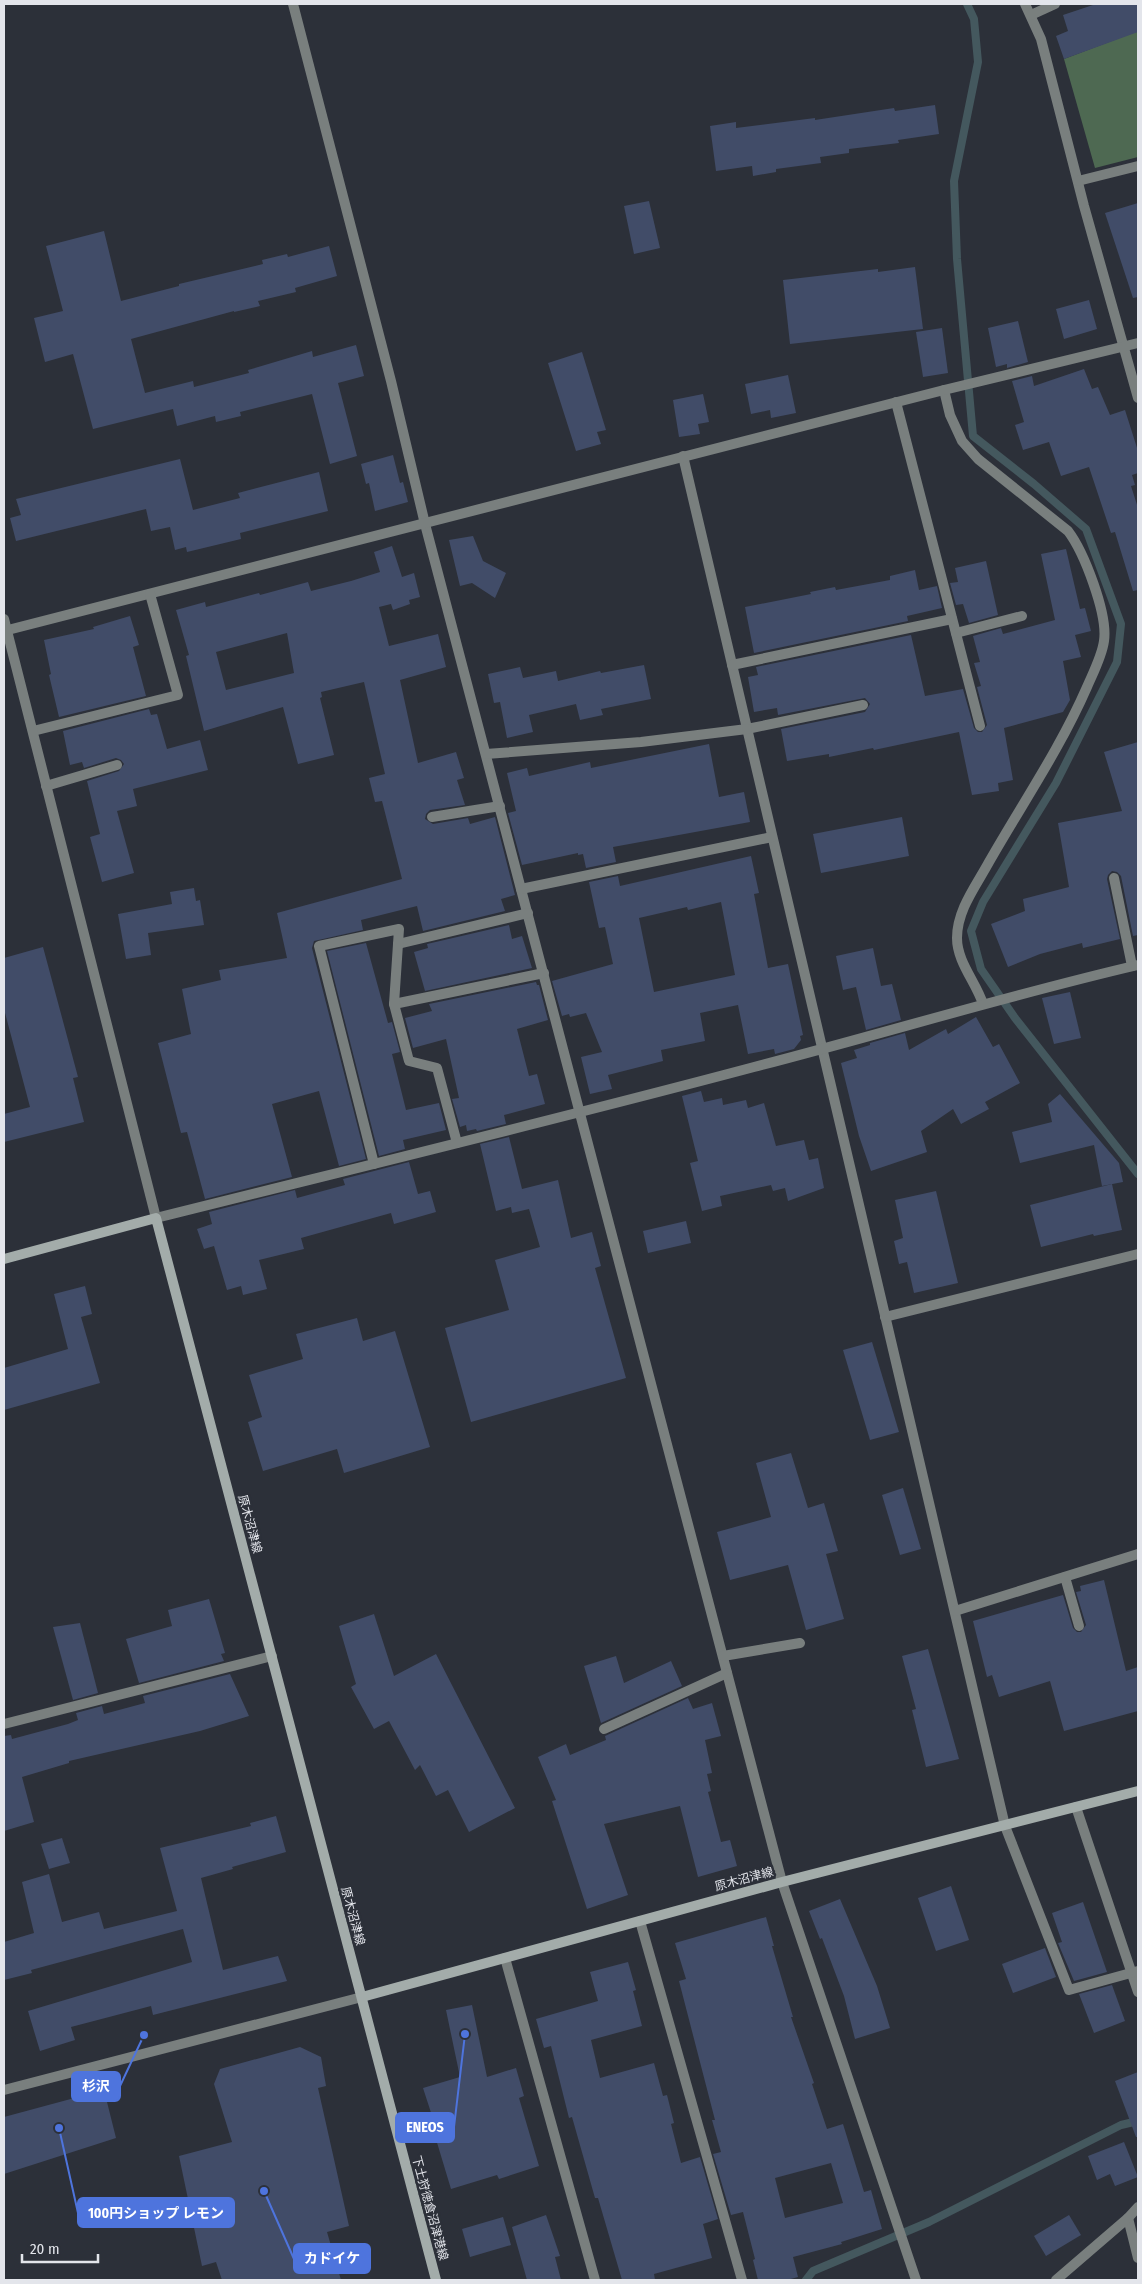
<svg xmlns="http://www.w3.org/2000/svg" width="1142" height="2284" font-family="'Fira Sans Condensed','Noto Sans JP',sans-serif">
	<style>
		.forest { fill: #4e6952 }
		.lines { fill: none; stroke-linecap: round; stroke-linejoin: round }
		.stream { stroke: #44585e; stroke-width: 8 }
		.building { fill: #414c68; fill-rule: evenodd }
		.service { stroke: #797f7e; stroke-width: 10 }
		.minor { stroke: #797f7e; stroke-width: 10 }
		.tertiary { stroke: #797f7e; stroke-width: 10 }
		.secondary { stroke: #a3acaa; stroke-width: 10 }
		.labels { text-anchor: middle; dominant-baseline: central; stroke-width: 5; stroke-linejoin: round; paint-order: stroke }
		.street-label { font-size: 12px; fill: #e3e5eb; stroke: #2c3039 }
		.leader { fill: none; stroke: #4e74dd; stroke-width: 2 }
		.callout-dot { fill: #4e74dd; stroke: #2c3039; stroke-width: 2 }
		.callout { fill: #4e74dd; stroke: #4e74dd; stroke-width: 2 }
		.callout-label { font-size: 14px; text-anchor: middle; font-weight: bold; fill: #fff }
	</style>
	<rect width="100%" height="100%" fill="#2c3039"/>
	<polygon class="forest" points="1138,31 1138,157 1095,168 1064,59"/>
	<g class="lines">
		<g class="stream">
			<polyline points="967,4 974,19 978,62 954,181 957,259 973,436 1034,484 1086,529 1121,624 1117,662 1056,783 983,902 971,931 981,969 1015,1018 1138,1174"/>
			<polyline points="806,2280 813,2271 929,2222 1121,2125 1138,2121"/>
		</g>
	</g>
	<g class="building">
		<polygon points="1096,4 1138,4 1138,32 1064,59 1056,36 1068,31 1063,15"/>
		<polygon points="935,105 939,134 898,140 899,143 849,149 849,153 820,157 821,163 776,169 776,172 753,176 752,166 716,171 710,126 736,122 736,128 815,118 815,120 894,108 895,111"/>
		<polygon points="649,201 660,248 634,254 624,206"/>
		<polygon points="1138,203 1138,297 1133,298 1105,213"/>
		<polygon points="104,231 121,301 179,286 179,284 263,264 262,260 287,254 288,257 329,246 337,276 295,288 296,292 258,301 260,306 234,312 234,311 131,339 145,393 193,381 194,387 249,373 248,370 312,351 313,357 356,345 364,376 338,383 357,456 330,464 312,394 240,412 241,416 216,422 215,416 177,426 173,409 93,429 73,354 45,362 34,318 63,311 46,246"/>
		<polygon points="915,267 923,329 790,344 783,280 878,269 878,272"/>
		<polygon points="1089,300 1097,329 1064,339 1056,309"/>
		<polygon points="1018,321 1028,362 1007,368 1007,364 996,367 988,328"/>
		<polygon points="942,328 948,373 923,377 916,332"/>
		<polygon points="582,352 606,430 597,432 601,444 576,451 548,363"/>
		<polygon points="1084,369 1092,389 1098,387 1110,415 1125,410 1138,451 1138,473 1132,475 1135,485 1131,486 1138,508 1138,590 1133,591 1115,532 1111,533 1089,467 1061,476 1049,442 1023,450 1015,425 1024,422 1012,381 1032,376 1034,386"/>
		<polygon points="788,375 796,413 771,418 770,410 751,414 745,384"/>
		<polygon points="703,394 709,422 698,424 700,434 679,437 673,400"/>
		<polygon points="393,455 400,483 403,482 408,502 375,511 369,483 366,484 361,464"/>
		<polygon points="180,459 193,510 240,498 238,493 319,472 328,511 240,533 241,539 187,552 186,547 175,550 170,527 151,531 146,509 16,541 10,518 21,515 16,499"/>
		<polygon points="473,536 483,561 506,573 495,598 472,583 460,586 449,540"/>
		<path d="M392,546L402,577L414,573L420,597L409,600L410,604L393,610L391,604L379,607L389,646L438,634L446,667L400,680L418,763L456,752L464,778L457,780L465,805L430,810L426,814L425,819L433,824L468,818L470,824L495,817L515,895L501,899L505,911L423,931L417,906L361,920L363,930L314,941L312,948L366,1159L339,1166L319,1091L272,1104L292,1177L205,1199L187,1132L181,1133L158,1043L191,1034L182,989L221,980L219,970L287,958L277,913L402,879L382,801L375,802L369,778L385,774L364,682L321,692L322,697L320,698L334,755L298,764L283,707L204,731L186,656L189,655L176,610L205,602L206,607L259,593L260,595L308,582L311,591L351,581L380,572L374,552ZM287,633L294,673L226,690L216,652Z"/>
		<polygon points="1066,549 1080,609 1085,608 1091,631 1075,635 1081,657 1063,661 1070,700 1063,712 1004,728 1013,780 998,783 999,791 972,795 959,732 874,750 873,748 829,757 829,754 787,761 781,729 865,712 870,704 865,698 778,715 777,708 754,712 748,677 758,675 756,667 911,635 925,696 963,689 974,728 978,732 982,732 987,725 977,687 981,686 974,663 980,662 973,636 1001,628 1003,634 1055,620 1041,554"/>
		<polygon points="986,561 998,615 969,623 963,604 956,605 950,583 958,582 955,568"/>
		<polygon points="915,570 919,590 937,586 942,608 907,616 908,621 754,653 745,607 811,594 810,592 835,587 836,590 890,580 890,576"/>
		<polygon points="130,616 139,645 133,647 146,696 59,717 49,675 51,674 44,640 94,629 93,627"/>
		<polygon points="644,665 651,699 601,709 603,715 580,720 576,704 529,715 533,732 507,738 500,702 494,703 488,674 520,667 523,678 556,671 558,681 600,671 601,673"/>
		<polygon points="149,709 151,715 157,714 167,749 200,740 208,770 133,789 137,806 117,811 134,873 102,882 90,837 100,834 87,781 119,771 124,764 121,760 116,758 84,768 82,762 70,765 63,731"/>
		<polygon points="1138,742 1138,935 1133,936 1121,876 1117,872 1112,871 1108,875 1107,879 1120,939 1083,948 1082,943 1040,954 1008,967 991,924 1025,911 1023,899 1069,887 1058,823 1122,811 1104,752"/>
		<polygon points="709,744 719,797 744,792 750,822 613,847 616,862 586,868 583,854 578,855 578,853 522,865 508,813 516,811 507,773 527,768 529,776 590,762 591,768"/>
		<polygon points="902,817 909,856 821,873 813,834"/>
		<path d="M751,856L759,893L754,894L768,968L788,964L803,1035L800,1036L801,1040L794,1049L775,1054L774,1049L748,1054L738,1005L700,1013L705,1041L661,1050L663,1061L608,1075L612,1089L590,1094L581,1057L602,1052L586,1013L570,1017L569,1014L562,1016L552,981L613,964L605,927L599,928L589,882L618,876L620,886ZM721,902L735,975L654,992L639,918L687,907L688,910Z"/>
		<polygon points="194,888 196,901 200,900 204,925 148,933 151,955 126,959 118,914 172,904 170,892"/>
		<polygon points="509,925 512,939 522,936 532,968 425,991 414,952 428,948 427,944"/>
		<polygon points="366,943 388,1023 392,1022 400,1052 392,1054 406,1110 439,1103 446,1130 403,1140 405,1149 379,1156 327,951"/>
		<polygon points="43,947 78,1077 73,1078 84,1122 4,1142 4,1114 30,1107 4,1009 4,958"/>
		<polygon points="873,948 881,986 892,984 901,1020 866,1030 856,987 843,990 836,956"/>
		<polygon points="536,982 537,985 539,985 548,1020 517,1029 529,1076 537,1074 545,1104 504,1115 506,1124 477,1131 476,1129 467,1131 466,1125 460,1127 452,1099 459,1098 446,1039 413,1048 405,1018 432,1011 429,1004"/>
		<polygon points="1070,992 1081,1038 1054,1044 1042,998"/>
		<polygon points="976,1017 993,1047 999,1044 1020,1083 985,1102 989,1109 961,1124 953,1109 921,1131 927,1152 871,1171 859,1136 841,1063 857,1058 854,1050 870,1045 870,1043 905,1033 909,1050 946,1029 948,1034"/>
		<polygon points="701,1091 704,1102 722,1098 723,1105 746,1100 748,1108 764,1103 776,1146 804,1140 809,1160 818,1158 824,1188 788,1201 785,1188 773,1191 771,1185 720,1196 722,1206 702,1211 690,1163 698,1161 682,1096"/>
		<polygon points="1060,1094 1119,1163 1123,1182 1102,1186 1094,1145 1020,1163 1012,1132 1052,1122 1048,1104"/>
		<polygon points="509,1137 522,1189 558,1180 571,1238 592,1232 601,1266 595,1268 626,1378 471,1422 445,1328 509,1310 495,1260 540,1247 529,1209 512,1213 511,1207 496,1211 480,1144"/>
		<polygon points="409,1162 418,1194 430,1191 436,1212 394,1224 391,1213 301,1238 304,1249 259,1260 267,1289 243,1295 241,1286 227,1290 214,1246 204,1249 197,1229 212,1224 209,1212 295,1190 297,1198 345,1185 343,1179"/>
		<polygon points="1112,1184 1122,1230 1094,1236 1093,1234 1041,1247 1030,1205"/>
		<polygon points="936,1191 958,1283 914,1293 907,1262 899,1264 894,1241 903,1238 895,1200"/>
		<polygon points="686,1221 691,1243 648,1253 643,1231"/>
		<polygon points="85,1286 92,1314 81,1317 100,1383 4,1410 4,1368 68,1349 54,1294"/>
		<polygon points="357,1318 363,1341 395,1331 430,1447 344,1473 337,1449 263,1471 248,1422 262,1417 249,1375 303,1359 296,1334"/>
		<polygon points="872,1342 899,1432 870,1440 843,1350"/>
		<polygon points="791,1453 808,1508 824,1503 838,1551 826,1554 844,1619 806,1630 788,1565 730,1580 717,1532 771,1517 756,1463"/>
		<polygon points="903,1488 921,1549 900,1555 882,1495"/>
		<polygon points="1104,1580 1126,1671 1138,1667 1138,1711 1064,1731 1050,1681 999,1697 992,1675 987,1677 973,1621 1063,1595 1073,1628 1077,1632 1081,1632 1086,1625 1076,1592 1081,1591 1080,1586"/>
		<polygon points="209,1599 225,1653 221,1654 224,1661 139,1683 126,1639 172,1626 168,1610"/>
		<polygon points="374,1614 394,1676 436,1654 515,1808 469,1832 448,1790 436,1796 420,1765 415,1770 389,1721 374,1729 351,1687 356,1684 339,1626"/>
		<polygon points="80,1623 98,1693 73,1700 53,1627"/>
		<polygon points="928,1649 959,1759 926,1767 912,1710 916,1709 902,1656"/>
		<polygon points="616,1656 624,1683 671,1661 682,1686 601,1723 584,1666"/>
		<polygon points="230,1674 249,1716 200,1731 69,1761 69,1763 22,1777 34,1822 4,1831 4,1736 11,1735 12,1739 68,1724 78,1720 76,1713 102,1706 104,1714 145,1703 143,1696"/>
		<polygon points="688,1698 693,1709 712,1703 721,1736 705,1740 712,1773 707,1774 711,1791 708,1792 721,1842 730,1840 737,1866 698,1877 680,1806 604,1824 628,1895 587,1909 552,1801 556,1800 538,1757 566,1744 570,1755 606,1740 605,1736"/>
		<polygon points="276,1816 286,1852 232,1867 233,1869 201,1878 223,1970 278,1956 287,1981 153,2015 151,2006 71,2027 75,2040 40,2051 28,2011 192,1962 183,1929 31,1970 32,1973 4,1980 4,1942 34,1933 22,1882 49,1874 62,1922 99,1912 104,1929 177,1911 160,1848 251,1826 250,1823"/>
		<polygon points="62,1838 70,1863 49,1869 41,1844"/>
		<polygon points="951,1886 969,1940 936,1951 918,1898"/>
		<polygon points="840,1899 877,1986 890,2028 855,2039 844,1996 822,1938 820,1939 809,1911"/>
		<polygon points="1083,1902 1107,1972 1074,1981 1058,1943 1062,1942 1052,1913"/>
		<path d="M766,1917L774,1946H772L793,2017H791L814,2083L812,2084L827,2129L843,2124L864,2192L871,2190L882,2229L841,2242L842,2244L793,2257L798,2277L787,2280H758L753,2260L755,2259L743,2212L731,2215L713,2154L721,2152L712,2120H715L679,1981L686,1979L675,1943ZM831,2163L843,2203L785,2218L775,2178Z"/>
		<polygon points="1045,1948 1056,1977 1013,1993 1002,1964"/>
		<polygon points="628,1962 636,1990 633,1991 642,2026 591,2040 600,2078 654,2063 663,2096 667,2095 674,2123 671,2124 681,2163 700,2157 718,2219 703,2224 712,2258 654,2274 655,2280 622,2280 598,2198 595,2198 572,2117 569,2118 551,2046 544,2048 536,2019 598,2001 590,1972"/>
		<polygon points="1112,1985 1125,2021 1094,2033 1079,1994"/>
		<polygon points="472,2005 487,2077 516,2068 524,2096 519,2098 539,2166 499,2179 497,2175 451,2189 432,2126 435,2125 423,2088 460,2077 446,2010"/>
		<polygon points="300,2047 321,2057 326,2086 318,2088 349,2226 327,2232 341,2280 222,2280 216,2262 202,2266 179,2156 232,2142 214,2084 220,2069"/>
		<polygon points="1138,2072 1138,2137 1136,2137 1115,2081"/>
		<polygon points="104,2090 116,2138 4,2174 4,2117"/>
		<polygon points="1124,2142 1138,2177 1115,2186 1110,2174 1097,2180 1088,2156"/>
		<polygon points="546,2215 560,2256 555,2257 561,2280 527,2280 512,2227"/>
		<polygon points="1069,2215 1081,2235 1046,2256 1034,2236"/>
		<polygon points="503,2217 511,2245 470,2257 462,2229"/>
	</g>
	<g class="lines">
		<g class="service">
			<path d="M944,390L950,415L962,441L978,459L1068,531C1084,552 1108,614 1104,641C1102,656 1093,673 1087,687C1060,749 1022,804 989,862C976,886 957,910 957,938C957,962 976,982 983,1004"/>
			<polyline points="747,729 863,705"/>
			<polyline points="1065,1577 1079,1626"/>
			<polyline points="1076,1807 1138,1992"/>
			<polyline points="1005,1826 1069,1990 1138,1971"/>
		</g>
		<g class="minor">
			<polyline points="293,4 391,381 425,524 782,1882 916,2280"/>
			<polyline points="1025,4 1041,39 1084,206 1138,398"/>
			<polyline points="1031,15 1055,4"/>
			<polyline points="1078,181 1138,166"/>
			<polyline points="896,402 980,726"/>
			<polyline points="683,456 1005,1826"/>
			<polyline points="4,631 944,390 1138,343"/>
			<polyline points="956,633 1022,616"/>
			<polyline points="732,665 952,619"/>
			<polyline points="33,731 178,695 150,594"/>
			<polyline points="486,754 641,742 747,729"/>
			<polyline points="46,786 117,765"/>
			<polyline points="432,817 500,806"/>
			<polyline points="1114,878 1132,966"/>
			<polyline points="521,889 772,837"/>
			<polyline points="398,944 528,913"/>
			<polyline points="394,1004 544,973"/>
			<polyline points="374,1164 319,946 399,929 394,1004 409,1061 437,1068 457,1143"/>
			<path d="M156,1218C356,1168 555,1120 754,1067C882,1034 1009,995 1138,965"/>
			<polyline points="885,1317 1138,1254"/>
			<polyline points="955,1611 1138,1554"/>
			<polyline points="723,1656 800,1643"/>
			<polyline points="4,1724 272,1656"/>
			<polyline points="604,1729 727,1673"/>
			<polyline points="640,1921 742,2280"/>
			<polyline points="505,1958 595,2280"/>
			<polyline points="1128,2218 1138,2258"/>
			<polyline points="1056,2280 1128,2218 1138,2207"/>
		</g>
		<g class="tertiary">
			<polyline points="4,619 156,1218"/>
			<polyline points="4,2090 362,1997"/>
		</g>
		<g class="secondary">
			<polyline points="4,1259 156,1218 436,2280"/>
			<polyline points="362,1997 782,1882 1138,1791"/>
		</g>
	</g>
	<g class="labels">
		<g class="street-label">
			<text transform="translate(250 1524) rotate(75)">原木沼津線</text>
			<text transform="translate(744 1879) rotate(-15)">原木沼津線</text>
			<text transform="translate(353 1916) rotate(75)">原木沼津線</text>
			<text transform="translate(430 2208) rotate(75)">下土狩徳倉沼津港線</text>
		</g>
	</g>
	<path class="leader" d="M144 2035L120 2086M465 2034L454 2127M59 2128L78 2213M264 2191L294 2259"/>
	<g class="callout-dot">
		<circle cx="144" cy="2035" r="5"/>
		<circle cx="465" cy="2034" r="5"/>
		<circle cx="59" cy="2128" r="5"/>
		<circle cx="264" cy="2191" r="5"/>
	</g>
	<g class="callout">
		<rect x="72" y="2072" width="48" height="29" rx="5"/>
		<rect x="396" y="2113" width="58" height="29" rx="5"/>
		<rect x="78" y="2198" width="156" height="29" rx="5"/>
		<rect x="294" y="2244" width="76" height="29" rx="5"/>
	</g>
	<g class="callout-label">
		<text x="96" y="2091">杉沢</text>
		<text x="425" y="2132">ENEOS</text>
		<text x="156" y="2218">100円ショップ レモン</text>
		<text x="332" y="2263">カドイケ</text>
	</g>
	<rect width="1142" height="2284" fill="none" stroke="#e3e5eb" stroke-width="10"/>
	<path d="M22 2254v8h76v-8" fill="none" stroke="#e3e5eb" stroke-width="2.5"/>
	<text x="30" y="2254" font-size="15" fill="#e3e5eb" stroke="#2c3039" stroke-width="4" paint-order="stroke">20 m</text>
</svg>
